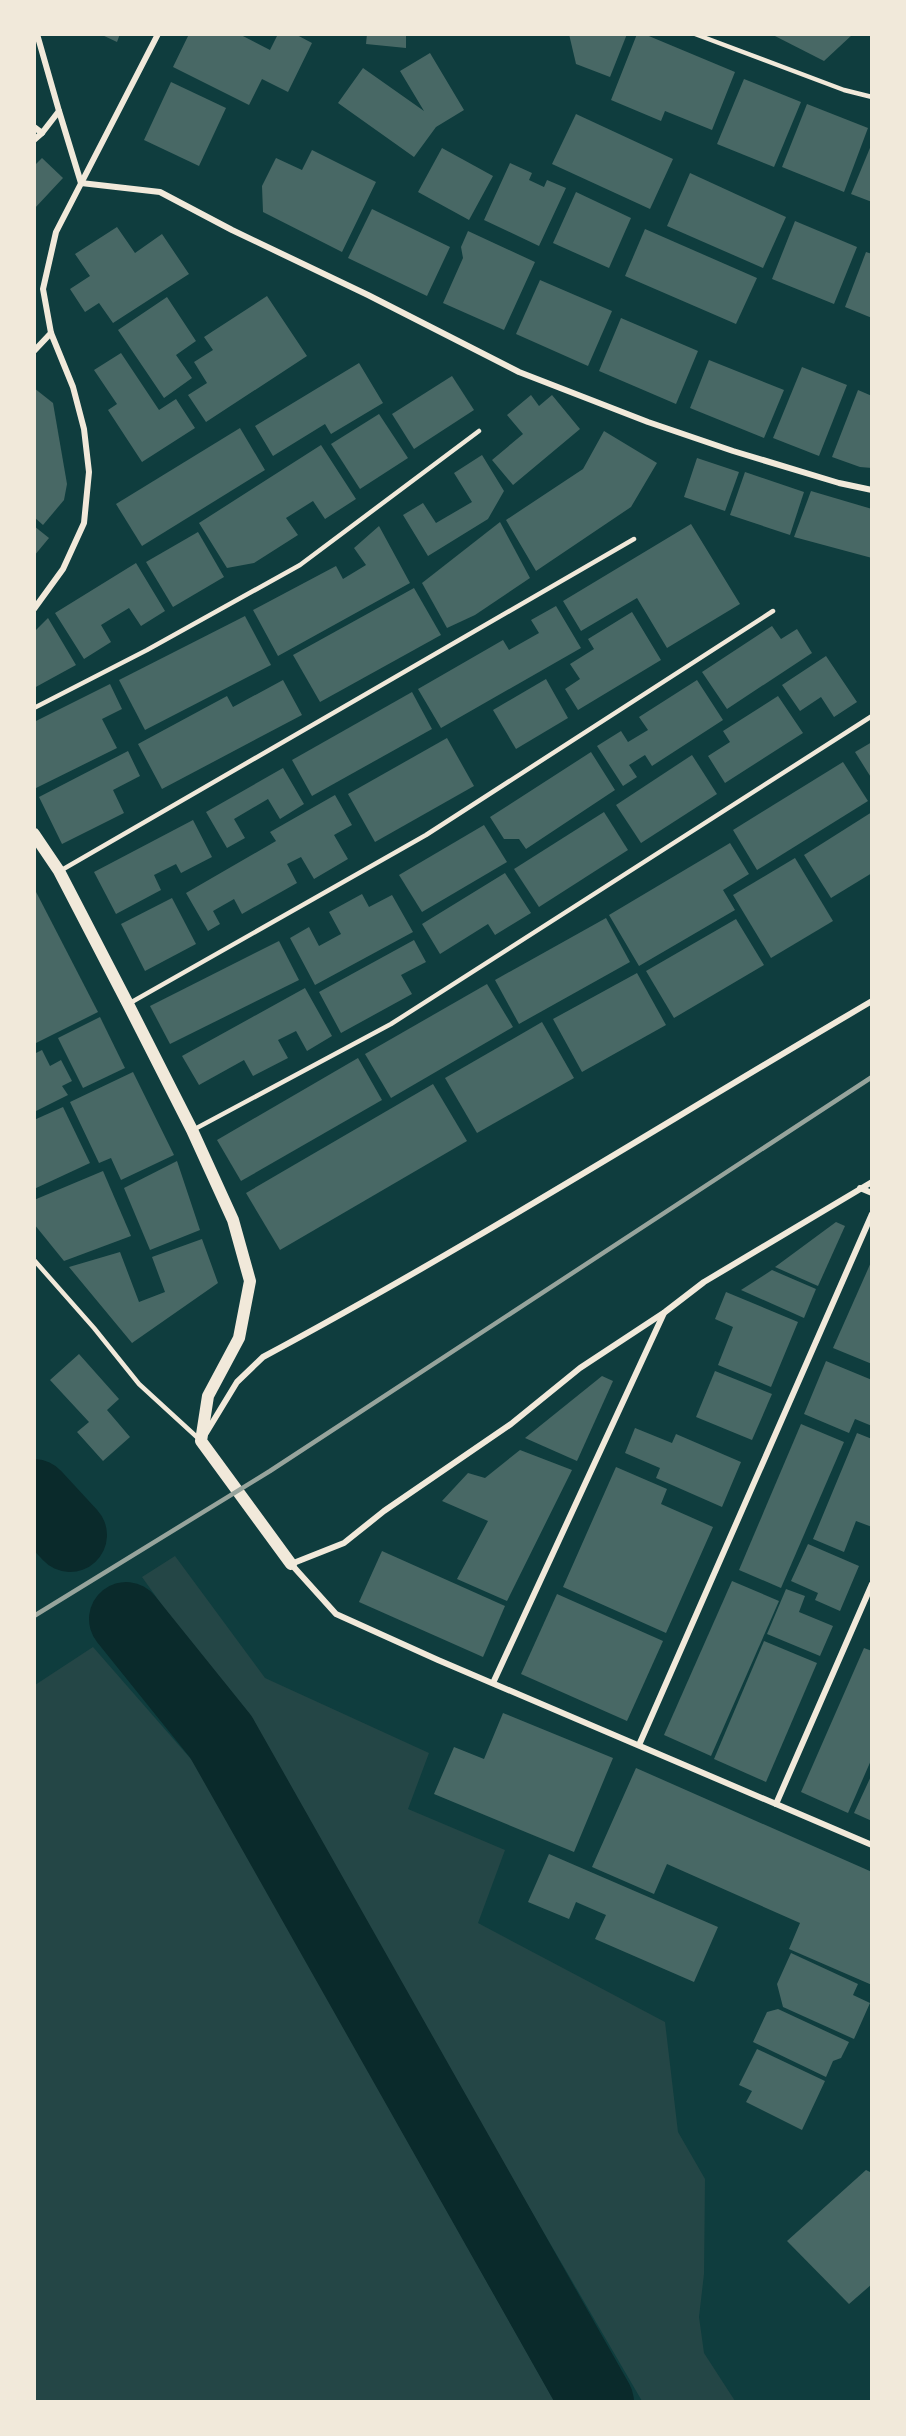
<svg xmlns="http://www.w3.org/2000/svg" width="906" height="2436" font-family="Figtree,sans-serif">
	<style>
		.green { fill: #244646 }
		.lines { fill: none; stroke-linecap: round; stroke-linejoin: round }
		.river { stroke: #0a2a2b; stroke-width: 74 }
		.building { fill: #486865 }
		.service { stroke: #f1e9da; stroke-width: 4.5 }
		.minor { stroke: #f1e9da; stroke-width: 6 }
		.secondary { stroke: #f1e9da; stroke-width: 12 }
		.rail { stroke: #97a49c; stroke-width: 4.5 }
	</style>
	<rect width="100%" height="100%" fill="#0f3d3e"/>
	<g class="green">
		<polygon points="175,1556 265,1678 429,1753 408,1809 505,1850 478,1923 665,2022 678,2132 705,2179 704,2274 699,2317 704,2353 735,2401 642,2401 249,1727 142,1577"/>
		<polygon points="93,1647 197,1766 554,2401 35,2401 35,1685"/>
	</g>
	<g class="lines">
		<g class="river">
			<polyline points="34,1496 70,1535"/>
			<polyline points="126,1619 221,1737 597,2402"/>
		</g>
	</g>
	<g class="building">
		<polygon points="100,34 120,34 117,42"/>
		<polygon points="189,34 239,34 270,50 278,34 295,34 312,43 288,92 262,79 249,105 173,67"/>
		<polygon points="367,34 406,34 406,48 366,44"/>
		<polygon points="569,34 627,34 610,77 576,64"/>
		<polygon points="637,34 644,34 735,72 712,130 665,111 661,121 611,100"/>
		<polygon points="771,34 853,34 824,61"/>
		<polygon points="430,53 464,110 436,127 414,157 338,103 363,68 424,111 400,71"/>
		<polygon points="744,79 801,102 774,167 717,144"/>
		<polygon points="171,82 226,108 199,166 144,140"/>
		<polygon points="807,104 868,128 844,192 782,167"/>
		<polygon points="576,114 673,159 650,209 552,164"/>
		<polygon points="872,143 872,202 851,194"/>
		<polygon points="442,148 493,176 469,220 418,192"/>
		<polygon points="312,150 376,182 342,252 263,212 262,186 276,158 302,170"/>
		<polygon points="42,158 63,178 34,209 34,166"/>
		<polygon points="510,163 532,173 529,180 544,187 547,180 566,188 539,246 484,220"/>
		<polygon points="690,173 786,217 763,268 667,226"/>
		<polygon points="576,192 631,218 609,268 553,243"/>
		<polygon points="372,209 450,247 427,296 348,258"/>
		<polygon points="795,221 857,247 834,304 772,279"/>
		<polygon points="117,227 135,253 162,234 189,274 113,323 99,303 85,312 70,289 90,276 75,254"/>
		<polygon points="645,229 757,278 736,324 625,276"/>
		<polygon points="468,231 535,262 504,330 443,303 463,258 461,247"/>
		<polygon points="866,252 872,254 872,318 845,307"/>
		<polygon points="540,280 612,311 588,366 516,334"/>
		<polygon points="267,296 307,356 206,422 188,395 207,383 194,362 213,350 204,337"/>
		<polygon points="167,297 196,341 176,355 192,378 164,398 118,330"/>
		<polygon points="621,318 698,351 676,404 599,371"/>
		<polygon points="121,353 159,410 176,399 195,428 142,462 108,410 117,404 94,370"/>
		<polygon points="709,360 784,390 764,438 690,408"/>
		<polygon points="359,363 383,403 331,434 325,424 273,456 255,426"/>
		<polygon points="802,367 847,385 819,456 773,438"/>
		<polygon points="452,376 474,410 414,449 392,414"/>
		<polygon points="34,388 53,403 67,484 64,500 43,525 34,517"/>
		<polygon points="858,390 872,396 872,468 860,467 832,457"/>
		<polygon points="531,395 539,406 552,395 580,429 513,485 492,460 523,434 507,415"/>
		<polygon points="379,414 408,458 360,489 331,444"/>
		<polygon points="240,428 265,470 142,546 116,504"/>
		<polygon points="604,431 657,463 631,507 536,571 506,520 583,469"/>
		<polygon points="321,445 356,499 325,519 313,501 286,518 298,535 254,563 227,568 199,523"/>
		<polygon points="482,455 504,491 488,519 428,556 403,515 423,503 436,523 472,502 454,473"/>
		<polygon points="697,458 739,472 725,511 684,497"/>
		<polygon points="745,472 804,492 790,535 730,515"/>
		<polygon points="811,491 872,509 872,558 794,537"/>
		<polygon points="500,522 530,578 475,615 447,628 422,583"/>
		<polygon points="691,524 740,604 667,648 637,598 581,631 563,601"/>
		<polygon points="34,526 49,538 34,556"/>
		<polygon points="379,526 410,583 278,656 253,610 336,566 343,579 366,565 354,548"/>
		<polygon points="198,532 224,577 173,607 146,562"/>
		<polygon points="136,563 165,611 141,626 129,608 101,625 111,642 84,659 55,613"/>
		<polygon points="414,588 441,635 320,702 293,655"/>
		<polygon points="556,606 581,648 441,728 418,689 503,640 509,650 539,633 531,620"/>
		<polygon points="632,612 661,660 578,710 565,689 580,679 570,664 594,649 588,639"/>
		<polygon points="245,616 271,665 145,730 119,680"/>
		<polygon points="48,618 76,665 34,688 34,632"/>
		<polygon points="772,626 781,639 797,629 812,653 727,709 702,672"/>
		<polygon points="826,656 857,702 834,717 821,697 800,711 782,685"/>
		<polygon points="546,679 568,718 516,749 493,710"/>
		<polygon points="283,680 302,715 162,789 138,744 227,696 233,707"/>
		<polygon points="697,680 723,720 652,766 645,755 629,765 637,777 623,786 597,746 621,731 628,742 648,730 639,717"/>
		<polygon points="110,684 122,709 102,719 117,748 34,789 34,722"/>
		<polygon points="412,692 432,729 312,796 292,760"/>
		<polygon points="778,696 803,733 725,783 708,756 730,742 723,731"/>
		<polygon points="447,738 474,786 375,842 348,794"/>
		<polygon points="872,742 872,779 855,752"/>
		<polygon points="128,751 140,776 113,790 124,813 62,844 39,797"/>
		<polygon points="591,752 615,790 526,849 519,839 504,839 490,817"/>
		<polygon points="692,755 717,794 641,843 616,805"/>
		<polygon points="843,762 868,801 757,870 733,830"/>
		<polygon points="283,768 304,804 280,819 268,799 234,819 245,838 227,848 206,812"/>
		<polygon points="335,795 352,825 334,835 348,859 314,879 301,857 287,864 297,883 242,914 234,899 213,911 220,924 208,931 186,893 276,841 270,832"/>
		<polygon points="604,812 628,850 539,907 514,869"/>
		<polygon points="872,812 872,873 831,898 804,855"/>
		<polygon points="193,820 212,857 181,873 176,864 154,875 161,890 116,914 94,872"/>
		<polygon points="484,825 507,862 422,912 399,875"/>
		<polygon points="730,843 749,874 723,890 735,910 639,966 609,915"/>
		<polygon points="795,858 833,921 771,958 733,895"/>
		<polygon points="505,873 531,913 495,935 488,924 440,954 422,924"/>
		<polygon points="34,888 98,1012 34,1044"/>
		<polygon points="362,894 369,907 392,895 413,932 315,985 290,938 309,927 319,946 341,934 329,912"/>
		<polygon points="172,898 196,944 145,971 121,924"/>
		<polygon points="606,918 630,962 519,1024 495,980"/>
		<polygon points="736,919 764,965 674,1018 646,971"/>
		<polygon points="414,940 426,962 401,975 412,994 341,1033 319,992"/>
		<polygon points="279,941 299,980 170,1044 150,1006"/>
		<polygon points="637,973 666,1025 582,1072 553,1019"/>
		<polygon points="487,984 513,1027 391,1098 365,1054"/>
		<polygon points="305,988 332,1036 307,1051 296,1031 278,1040 288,1058 253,1076 244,1060 199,1085 182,1056"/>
		<polygon points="100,1017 125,1068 83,1088 58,1038"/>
		<polygon points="542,1022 574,1078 477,1133 445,1078"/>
		<polygon points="42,1050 50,1066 61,1060 72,1081 62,1086 68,1095 34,1112 34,1054"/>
		<polygon points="358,1058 382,1100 241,1181 217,1140"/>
		<polygon points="133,1072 174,1155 121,1180 111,1158 99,1163 70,1102"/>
		<polygon points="433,1084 467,1141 280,1250 246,1193"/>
		<polygon points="63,1107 90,1163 34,1189 34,1120"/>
		<polygon points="177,1161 200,1230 150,1250 124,1188"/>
		<polygon points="103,1171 131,1236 64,1261 34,1224 34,1200"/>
		<polygon points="836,1222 845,1226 818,1286 775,1267"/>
		<polygon points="202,1239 218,1283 132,1343 69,1267 120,1252 139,1302 165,1292 152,1257"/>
		<polygon points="872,1260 872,1364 833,1348"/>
		<polygon points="772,1270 816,1289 804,1318 741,1290"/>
		<polygon points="726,1292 798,1322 771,1387 718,1365 733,1327 715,1319"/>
		<polygon points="79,1354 119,1399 107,1410 130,1437 103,1461 77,1432 89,1422 50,1380"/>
		<polygon points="826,1361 872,1380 872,1426 855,1419 849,1433 804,1414"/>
		<polygon points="715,1371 772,1394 752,1440 696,1417"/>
		<polygon points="602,1376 613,1381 577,1461 525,1438"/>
		<polygon points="801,1424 844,1442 781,1588 739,1570"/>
		<polygon points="635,1428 672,1443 676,1434 741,1462 722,1507 656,1478 660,1468 625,1453"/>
		<polygon points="857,1433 872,1439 872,1527 856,1521 844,1552 813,1539"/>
		<polygon points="520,1450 572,1470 507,1601 457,1579 488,1521 442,1501 468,1473 485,1478"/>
		<polygon points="616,1467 667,1489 661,1504 713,1527 666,1633 563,1587"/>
		<polygon points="808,1544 859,1566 840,1611 815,1600 818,1593 791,1581"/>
		<polygon points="382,1551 505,1606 483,1657 359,1602"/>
		<polygon points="732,1581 779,1601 711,1756 664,1735"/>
		<polygon points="786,1589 805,1596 799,1612 833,1626 820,1656 767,1634"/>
		<polygon points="557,1594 663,1641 627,1721 521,1674"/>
		<polygon points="764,1641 817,1663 766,1782 714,1759"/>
		<polygon points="864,1648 872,1651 872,1758 848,1813 801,1792"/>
		<polygon points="503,1713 613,1758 574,1852 434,1794 454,1747 484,1759"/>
		<polygon points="636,1768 872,1872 872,1985 789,1949 800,1923 667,1864 654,1894 592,1867"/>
		<polygon points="872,1774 872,1821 854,1813"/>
		<polygon points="549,1854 718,1927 694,1982 595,1939 606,1915 576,1902 569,1919 528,1902"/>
		<polygon points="791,1953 858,1984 853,1995 870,2003 854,2039 783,2007 777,1984"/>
		<polygon points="778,2009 849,2042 841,2058 833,2061 826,2077 753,2042 767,2012"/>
		<polygon points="757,2049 825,2081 802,2130 746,2102 752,2091 739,2085"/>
		<polygon points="866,2170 872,2173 872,2284 849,2304 787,2241"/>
	</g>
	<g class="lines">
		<g class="service">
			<polyline points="695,34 844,90 872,97"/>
			<polyline points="34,708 147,650 300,565 479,431"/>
			<polyline points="60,871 634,539"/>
			<polyline points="130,1003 426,835 773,611"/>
			<polyline points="193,1130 391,1024 872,716"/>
			<polyline points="34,1260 94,1328 139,1384 199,1439"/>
		</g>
		<g class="minor">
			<polyline points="37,34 59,111"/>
			<polyline points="34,127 42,133 59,111 81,183 160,192 232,230 368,295 519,372 648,422 733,451 839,483 872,490"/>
			<polyline points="34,140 42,133"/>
			<polyline points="34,351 51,333"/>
			<polyline points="34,609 63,569 84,523 89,472 84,429 73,387 51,333 43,289 56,232 158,34"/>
			<polyline points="872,1182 704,1282 665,1312 580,1368 511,1424 384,1511 344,1543 291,1564 336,1614 438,1660 872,1845"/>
			<polyline points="860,1188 872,1193"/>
			<path d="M206,1433L237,1382L263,1357C470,1246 669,1120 872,1001"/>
			<polyline points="493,1683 664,1313"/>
			<polyline points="639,1745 872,1214"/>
			<polyline points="776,1804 872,1584"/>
		</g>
		<polyline class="secondary" points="34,834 59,871 128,1004 192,1130 233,1220 250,1281 239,1338 208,1396 201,1441 291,1564"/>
		<polyline class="rail" points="34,1616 270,1471 872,1077"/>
	</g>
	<rect width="906" height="2436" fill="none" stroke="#f1e9da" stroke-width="72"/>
</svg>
